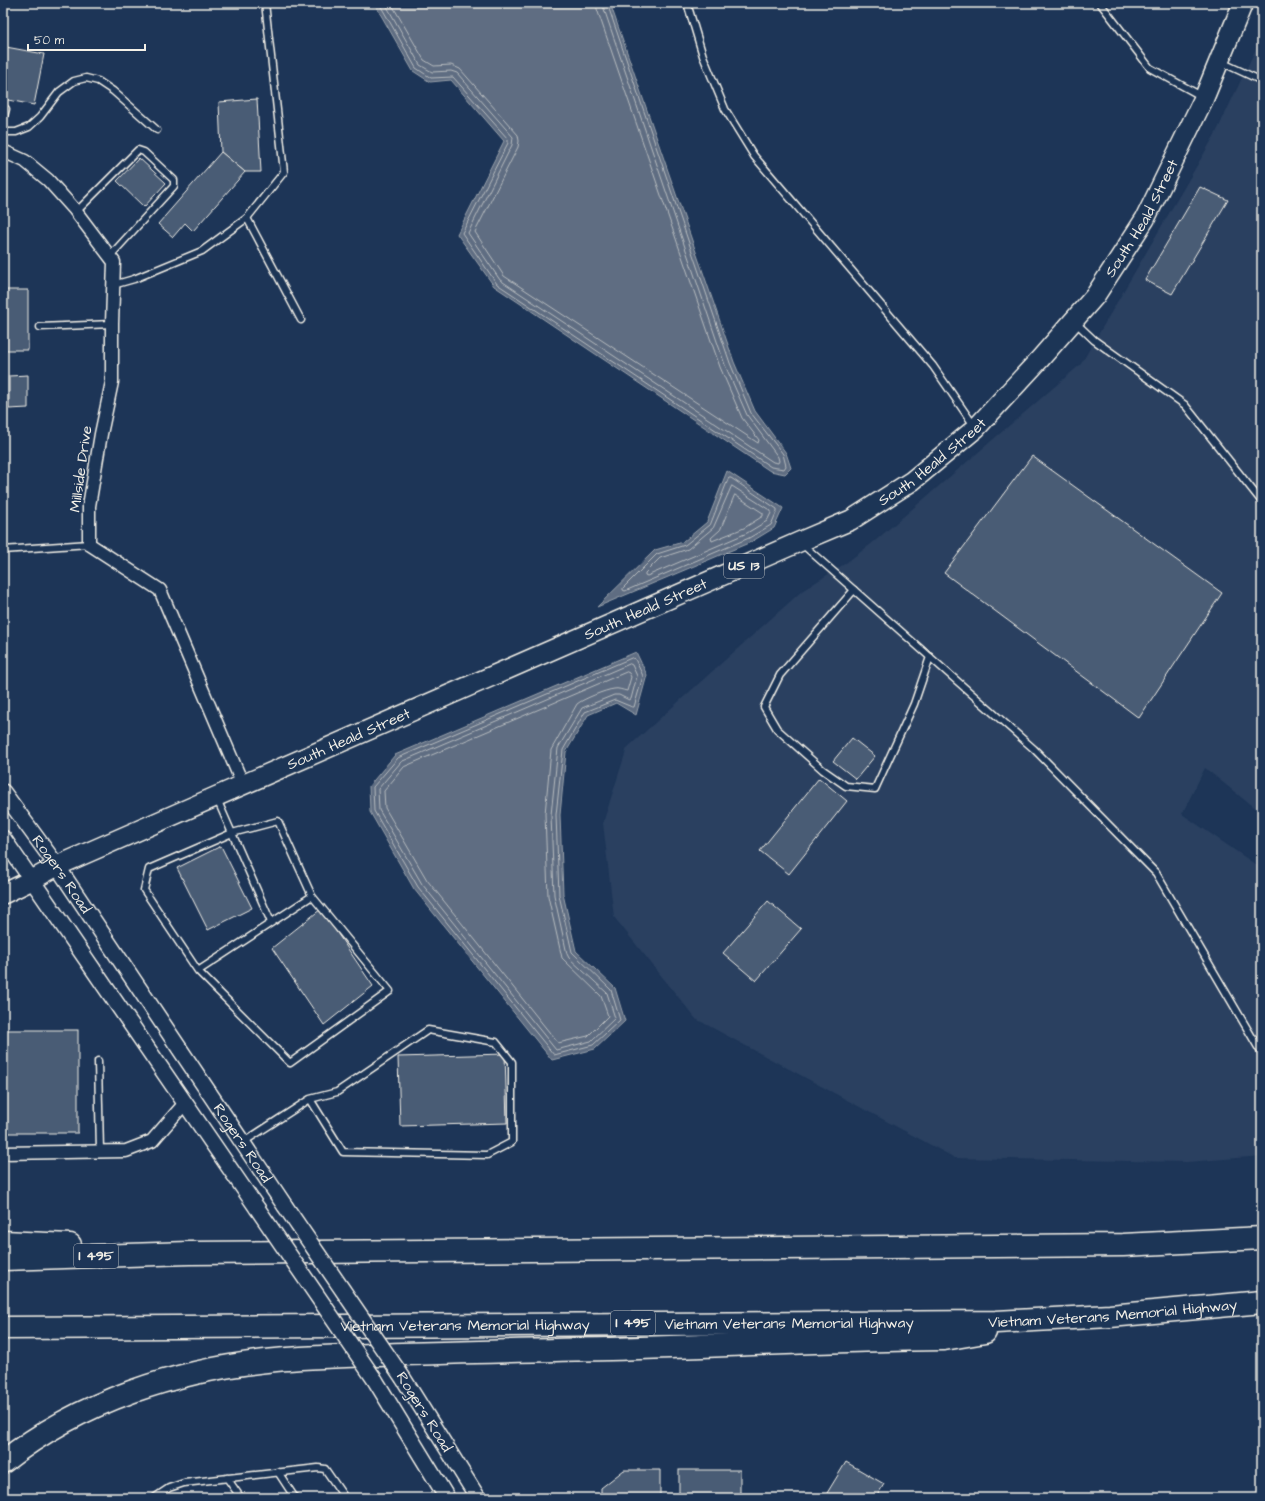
<svg xmlns="http://www.w3.org/2000/svg" width="1265" height="1501" font-family="'Architects Daughter',sans-serif">
	<style>
		.built { fill: #2a4060 }
		.water { fill: #5e6d82; stroke: #9aa2ab }
		.lines { fill: none; stroke-linecap: round; stroke-linejoin: round }
		.shore { stroke: #b8bcbf; stroke-width: 1 }
		.building { fill: #485b74; stroke: #f4f1e8 }
		.service-casing { stroke: #f4f1e8; stroke-width: 9 }
		.minor-casing { stroke: #f4f1e8; stroke-width: 15 }
		.tertiary-casing { stroke: #f4f1e8; stroke-width: 18 }
		.primary-casing { stroke: #f4f1e8; stroke-width: 22 }
		.motorway-casing { stroke: #f4f1e8; stroke-width: 25 }
		.service { stroke: #1d3557; stroke-width: 6 }
		.minor { stroke: #1d3557; stroke-width: 12 }
		.tertiary { stroke: #1d3557; stroke-width: 15 }
		.primary { stroke: #1d3557; stroke-width: 19 }
		.motorway { stroke: #1d3557; stroke-width: 22 }
		.tertiary-bridge-casing { stroke: #f4f1e8; stroke-width: 18; stroke-linecap: butt }
		.tertiary-bridge { stroke: #1d3557; stroke-width: 15 }
		.labels { text-anchor: middle; dominant-baseline: central; stroke-width: 3; stroke-linejoin: round; paint-order: stroke }
		.shield { fill: #1d3557; stroke: #b4b9bc; stroke-width: 1 }
		.shield-label { font-size: 14px; font-weight: bold; fill: #f4f1e8 }
		.street-label { font-size: 15px; fill: #f4f1e8; stroke: #1d3557 }
	</style>
	<rect width="100%" height="100%" fill="#1d3557"/>
	<filter id="ink" filterUnits="userSpaceOnUse"><feTurbulence type="fractalNoise" baseFrequency=".025" numOctaves="2"/><feDisplacementMap in="SourceGraphic" scale="8" xChannelSelector="R" yChannelSelector="G"/><feConvolveMatrix kernelMatrix="1 2 1 2 8 2 1 2 1" color-interpolation-filters="sRGB"/></filter>
	<g filter="url(#ink)">
		<polygon class="built" points="1262,36 1262,814 1205,768 1182,814 1262,869 1262,1156 1187,1162 955,1158 696,1019 614,917 603,823 627,748 802,591 846,563 875,541 1081,364 1216,133"/>
		<g class="water">
			<polygon points="374,3 610,3 734,362 755,411 786,453 791,468 785,474 770,471 494,286 457,234 504,141 451,80 430,82 413,71"/>
			<polygon points="727,471 783,508 774,528 751,542 597,607 655,550 683,542 707,522"/>
			<polygon points="636,652 647,675 636,715 616,703 588,715 566,752 560,815 563,894 576,951 615,988 625,1021 595,1049 552,1060 414,889 370,812 369,786 395,755"/>
		</g>
		<g class="lines">
			<g class="shore">
				<polyline points="379,3 416,68 431,78 453,77 508,139 508,143 462,233 497,284 771,467 784,469 786,466 783,454 751,413 730,363 607,3"/>
				<polyline points="385,3 420,65 432,72 451,71 457,73 513,137 512,145 468,233 500,280 773,462 778,463 779,461 778,457 747,415 725,365 602,3"/>
				<polyline points="391,3 424,60 434,66 451,65 460,69 518,135 519,141 518,147 475,232 504,276 758,443 759,440 742,418 720,367 597,9 596,3"/>
				<polygon points="729,478 731,478 777,509 777,511 771,525 749,538 625,591 623,590 623,588 657,554 685,545 710,525"/>
				<polygon points="732,486 771,511 771,513 767,521 747,533 647,576 645,575 645,573 660,558 688,549 713,528"/>
				<polygon points="735,495 763,513 763,516 744,528 712,541 711,538 720,530"/>
				<polygon points="632,658 635,659 643,676 634,707 632,707 615,700 585,712 563,750 556,815 559,895 572,952 611,990 620,1020 593,1045 554,1055 418,887 374,811 373,787 398,758"/>
				<polygon points="630,664 632,665 637,676 631,699 629,700 619,695 614,695 582,708 558,748 551,815 554,895 567,954 569,958 607,993 615,1018 591,1041 556,1050 422,884 379,810 378,789 401,762"/>
				<path d="M627,672L629,673L631,677L627,691C622,690 618,688 614,689C605,690 583,699 577,704L551,750L545,814L548,896L562,958L601,996L608,1016L588,1036L558,1043L427,880L385,808L384,791L404,767Z"/>
			</g>
		</g>
		<g class="building">
			<polygon points="6,47 44,54 34,105 3,99 3,65"/>
			<polygon points="257,99 261,172 245,172 221,152 219,102"/>
			<polygon points="221,152 245,172 193,231 185,223 173,237 158,224"/>
			<polygon points="139,158 166,183 144,207 117,181"/>
			<polygon points="1200,187 1228,200 1172,294 1145,280"/>
			<rect x="3" y="290" width="25" height="60"/>
			<polygon points="28,375 28,408 9,409 9,376"/>
			<polygon points="1032,456 1222,593 1139,718 944,573"/>
			<polygon points="852,738 875,756 856,779 833,761"/>
			<polygon points="819,778 847,801 789,874 760,851"/>
			<polygon points="221,846 252,908 208,930 177,868"/>
			<polygon points="768,901 801,929 756,981 723,953"/>
			<polygon points="321,909 373,986 324,1025 272,948"/>
			<rect x="3" y="1030" width="75" height="103"/>
			<polygon points="505,1054 507,1123 400,1126 398,1057"/>
			<polygon points="846,1462 884,1484 878,1494 885,1498 824,1498"/>
			<polygon points="624,1470 660,1470 660,1498 601,1498 601,1488"/>
			<rect x="679" y="1470" width="61" height="28"/>
		</g>
		<g class="lines">
			<defs>
				<g id="service">
					<polyline points="687,3 703,56 725,109 754,156 933,366 975,427"/>
					<polyline points="1100,3 1150,68 1203,97"/>
					<polyline points="1221,62 1262,81"/>
					<polyline points="3,120 6,109"/>
					<polyline points="3,132 16,132 29,127 40,117 59,92 74,81 86,78 98,81 113,91 157,130"/>
					<polyline points="76,212 138,150 144,152 174,180 174,186 110,256"/>
					<polyline points="247,218 301,320"/>
					<polyline points="113,285 134,279 202,251 247,218 284,172 265,3"/>
					<polyline points="1075,322 1094,340 1185,405 1262,502"/>
					<polyline points="40,327 112,324"/>
					<polyline points="802,544 1034,749 1156,873 1262,1054"/>
					<polyline points="3,550 89,544"/>
					<polyline points="854,590 780,675 764,707 777,729 823,770 846,786 875,789 914,704 930,657"/>
					<polyline points="217,799 271,922"/>
					<polyline points="198,971 312,896 390,991 290,1063 198,971 144,890 149,869 232,833 278,821 312,896"/>
					<polyline points="98,1061 100,1151"/>
					<polyline points="242,1143 310,1099 337,1092 428,1030 496,1042 512,1062 512,1142 487,1155 343,1152 310,1099"/>
					<polyline points="278,1472 295,1498"/>
					<polyline points="227,1478 241,1498"/>
					<polyline points="154,1498 169,1488 184,1483 318,1468 325,1469 345,1498"/>
				</g>
				<g id="minor">
					<polyline points="3,151 25,161 48,180 74,209 114,262 112,324 112,382 101,434 89,506 89,544 160,590 243,785"/>
					<polyline points="3,1153 126,1151 152,1141 185,1103"/>
				</g>
				<g id="tertiary">
					<path id="s1" d="M3,792L57,866L285,1206"/>
					<polyline points="3,838 257,1208"/>
					<polyline points="403,1378 478,1498"/>
					<polyline points="375,1380 447,1498"/>
				</g>
				<g id="primary">
					<path id="s2" d="M3,894L32,880L57,866L799,542L851,520L912,481L976,428L1040,359L1095,296L1145,219L1204,98L1243,3"/>
				</g>
				<g id="motorway">
					<polyline points="3,1242 70,1245"/>
					<polyline points="3,1259 189,1253 1123,1245 1262,1238"/>
					<path id="s3" d="M3,1328L996,1322L1110,1316L1262,1302"/>
					<path d="M3,1462C80,1401 179,1369 276,1360C318,1356 360,1356 402,1354C471,1352 541,1350 610,1349C721,1346 833,1340 944,1339L985,1332"/>
				</g>
			</defs>
			<use href="#service" class="service-casing"/>
			<use href="#minor" class="minor-casing"/>
			<use href="#tertiary" class="tertiary-casing"/>
			<use href="#primary" class="primary-casing"/>
			<use href="#motorway" class="motorway-casing"/>
			<use href="#service" class="service"/>
			<use href="#minor" class="minor"/>
			<use href="#tertiary" class="tertiary"/>
			<use href="#primary" class="primary"/>
			<use href="#motorway" class="motorway"/>
			<defs>
				<g id="tertiary-bridge">
					<polyline points="285,1206 403,1378"/>
					<polyline points="257,1208 375,1380"/>
				</g>
			</defs>
			<use href="#tertiary-bridge" class="tertiary-bridge-casing"/>
			<use href="#tertiary-bridge" class="tertiary-bridge"/>
		</g>
	</g>
	<g class="labels">
		<g class="shield">
			<rect x="724" y="554" width="40" height="24" rx="3"/>
			<rect x="74" y="1244" width="44" height="24" rx="3"/>
			<rect x="611" y="1311" width="44" height="24" rx="3"/>
		</g>
		<g class="shield-label">
			<text x="744" y="566">US 13</text>
			<text x="96" y="1256">I 495</text>
			<text x="633" y="1323">I 495</text>
		</g>
		<g class="street-label">
			<text stroke="none"><textPath href="#s2" startOffset="1351">South Heald Street</textPath></text>
			<text stroke="none"><textPath href="#s2" startOffset="1027">South Heald Street</textPath></text>
			<text transform="translate(81 469) rotate(-82)">Millside Drive</text>
			<text stroke="none"><textPath href="#s2" startOffset="703">South Heald Street</textPath></text>
			<text stroke="none"><textPath href="#s2" startOffset="379">South Heald Street</textPath></text>
			<text stroke="none"><textPath href="#s1" startOffset="101">Rogers Road</textPath></text>
			<text stroke="none"><textPath href="#s1" startOffset="425">Rogers Road</textPath></text>
			<text stroke="none"><textPath href="#s3" startOffset="1110">Vietnam Veterans Memorial Highway</textPath></text>
			<text stroke="none"><textPath href="#s3" startOffset="786">Vietnam Veterans Memorial Highway</textPath></text>
			<text stroke="none"><textPath href="#s3" startOffset="462">Vietnam Veterans Memorial Highway</textPath></text>
			<text transform="translate(424 1412) rotate(58)">Rogers Road</text>
		</g>
	</g>
	<rect width="1265" height="1501" fill="none" stroke="#1d3557" stroke-width="16"/>
	<rect x="8" y="8" width="1249" height="1485" fill="none" stroke="#f4f1e8" stroke-width="1.5" filter="url(#ink)"/>
	<path d="M28 44v6h117v-6" fill="none" stroke="#f4f1e8" stroke-width="2"/>
	<text x="34" y="44" font-size="12" fill="#f4f1e8" stroke="#1d3557" stroke-width="3" paint-order="stroke">50 m</text>
</svg>
